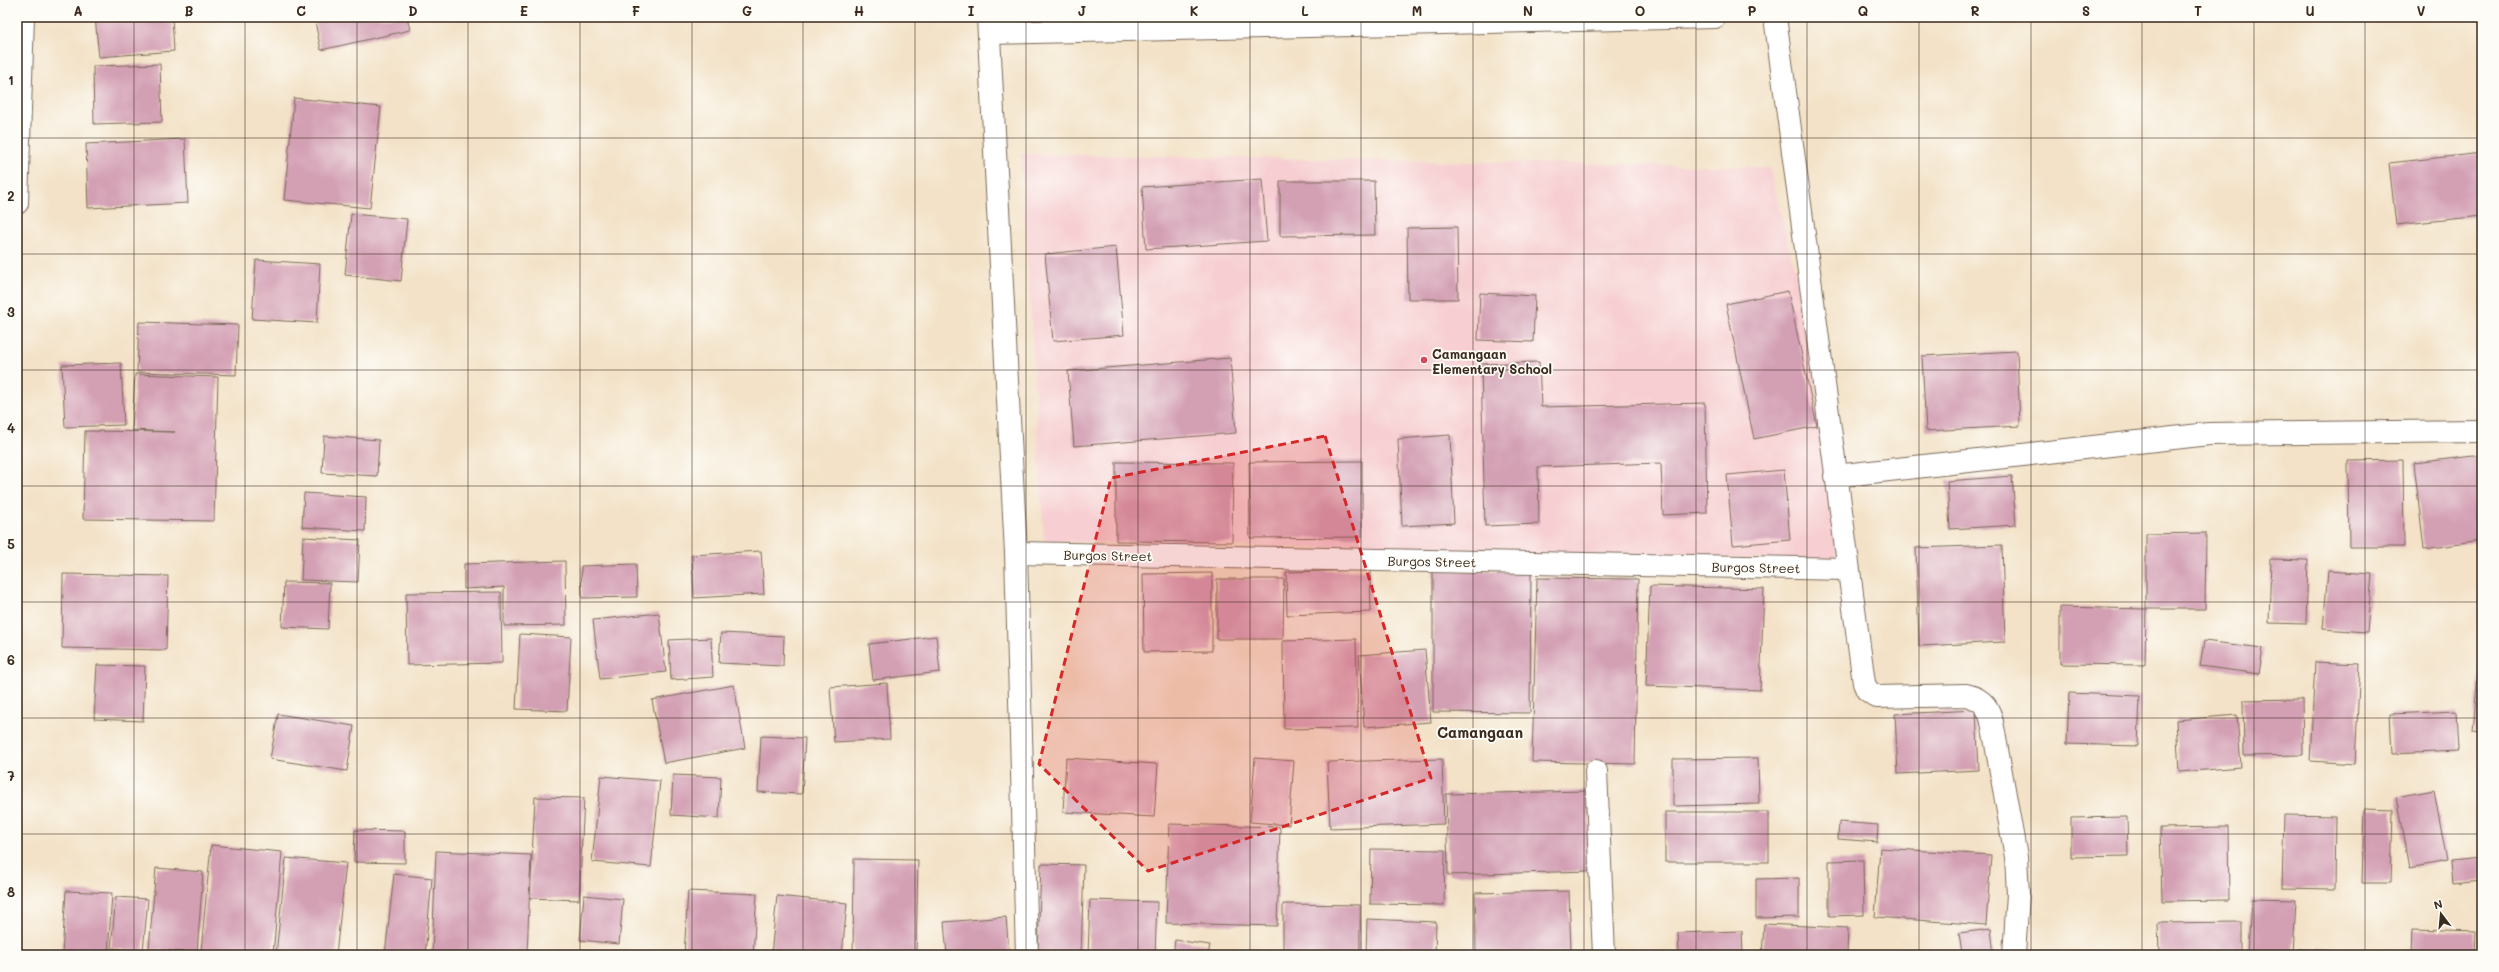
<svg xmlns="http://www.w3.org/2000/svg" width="2499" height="972" font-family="Mali,sans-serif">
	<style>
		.built { fill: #f7cfd2 }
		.building { fill: #d39fb3 }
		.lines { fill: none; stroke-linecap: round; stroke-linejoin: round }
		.minor-casing { stroke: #7b6a59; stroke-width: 24 }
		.minor { stroke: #fff; stroke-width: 22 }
		.marked { fill: #d62828; fill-opacity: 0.2; stroke: #d62828; stroke-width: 3; stroke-dasharray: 8 5; stroke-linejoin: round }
		.grid { fill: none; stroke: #3b2a1e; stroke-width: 1; stroke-opacity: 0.55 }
		.poi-dot { fill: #d1495b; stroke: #fdfcf7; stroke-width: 1.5 }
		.labels { text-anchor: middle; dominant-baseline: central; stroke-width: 3.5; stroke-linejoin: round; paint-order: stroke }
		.poi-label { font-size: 13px; font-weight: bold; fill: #3b2a1e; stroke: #fdfcf7; text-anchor: start }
		.street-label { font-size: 13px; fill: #3b2a1e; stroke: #fdfcf7 }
		.quarter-label { font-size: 15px; font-weight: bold; fill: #3b2a1e; stroke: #fdfcf7 }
		.neatline { fill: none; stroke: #3b2a1e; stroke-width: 1.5 }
		.grid-label { font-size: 13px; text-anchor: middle; font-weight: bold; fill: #3b2a1e }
	</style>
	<rect width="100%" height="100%" fill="#fdfcf7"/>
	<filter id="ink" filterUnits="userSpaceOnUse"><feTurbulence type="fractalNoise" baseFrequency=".025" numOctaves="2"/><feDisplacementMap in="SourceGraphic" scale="8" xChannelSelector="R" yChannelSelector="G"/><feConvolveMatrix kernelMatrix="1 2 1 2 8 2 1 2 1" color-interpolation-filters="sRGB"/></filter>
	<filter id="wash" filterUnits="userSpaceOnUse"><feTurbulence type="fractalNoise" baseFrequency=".012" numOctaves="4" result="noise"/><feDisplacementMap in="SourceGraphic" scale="16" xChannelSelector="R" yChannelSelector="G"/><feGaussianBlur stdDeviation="0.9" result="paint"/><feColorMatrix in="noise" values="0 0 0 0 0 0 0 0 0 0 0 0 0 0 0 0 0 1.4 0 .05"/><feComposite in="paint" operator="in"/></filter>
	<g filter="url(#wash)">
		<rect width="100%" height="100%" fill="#f3e2c7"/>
		<polygon class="built" points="1021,154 1769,167 1806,314 1837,561 1044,541"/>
		<g id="blocks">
			<g class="building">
				<polygon points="95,17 172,17 174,51 99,57"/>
				<polygon points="314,17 407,17 410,30 321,50"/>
				<polygon points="160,64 162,122 94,124 93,66"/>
				<polygon points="294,98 381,107 370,208 284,200"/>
				<polygon points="185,139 188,203 88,208 86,144"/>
				<polygon points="2482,153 2482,216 2396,225 2389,163"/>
				<polygon points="1262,179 1267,241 1146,249 1142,187"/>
				<polygon points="1280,181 1374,181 1375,235 1280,236"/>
				<polygon points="351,214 407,219 401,281 345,275"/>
				<polygon points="1457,227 1458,299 1408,299 1407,228"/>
				<polygon points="1116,247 1124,335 1053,341 1045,254"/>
				<polygon points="256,260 320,264 317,323 252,319"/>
				<polygon points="1788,291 1817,426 1754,439 1726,304"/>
				<polygon points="1480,293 1535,296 1533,342 1478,340"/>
				<polygon points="139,322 238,325 236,375 137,372"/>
				<polygon points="2017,351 2020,426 1926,431 1922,356"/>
				<polygon points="1230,358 1236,433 1074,446 1068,371"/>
				<polygon points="1539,362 1541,407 1705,403 1707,513 1663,515 1661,463 1538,467 1539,524 1485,526 1481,364"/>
				<polygon points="121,363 124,425 65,427 62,365"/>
				<polygon points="135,374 218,377 214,521 83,519 85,431 175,432 132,430"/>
				<polygon points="1450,435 1454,523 1402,526 1398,439"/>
				<polygon points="324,436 379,440 377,476 322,473"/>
				<polygon points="2482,455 2482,541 2424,549 2414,463"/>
				<polygon points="2403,460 2404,547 2349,547 2348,461"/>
				<polygon points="1362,461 1362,537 1250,538 1249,462"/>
				<polygon points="1116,462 1233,463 1232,542 1116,541"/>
				<polygon points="1784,470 1790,540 1733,545 1727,475"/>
				<polygon points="2012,476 2016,525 1950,529 1947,481"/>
				<polygon points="304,493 366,497 365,531 302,527"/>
				<polygon points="2206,533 2205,609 2146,609 2146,534"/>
				<polygon points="303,537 360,540 358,582 301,580"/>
				<polygon points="2002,545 2005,642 1919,646 1916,548"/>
				<polygon points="761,551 764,594 694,598 692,555"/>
				<polygon points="2271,559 2308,560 2306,624 2269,623"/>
				<polygon points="565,561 566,625 504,626 504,587 464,589 464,564"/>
				<polygon points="636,564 637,597 582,598 581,566"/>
				<polygon points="1370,570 1371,612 1287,615 1286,572"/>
				<polygon points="1433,570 1531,571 1530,713 1433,712"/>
				<polygon points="2328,571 2372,574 2367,632 2323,629"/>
				<polygon points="1212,573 1212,651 1144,652 1143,574"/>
				<polygon points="63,574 168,576 166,650 62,648"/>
				<polygon points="1537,578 1638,579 1635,764 1532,762"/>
				<polygon points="1217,579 1284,579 1283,639 1217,639"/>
				<polygon points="284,582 330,583 328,629 282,627"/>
				<polygon points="1650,586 1764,589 1760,690 1646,686"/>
				<polygon points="501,592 502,663 407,665 406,593"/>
				<polygon points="2060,607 2146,609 2145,665 2060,664"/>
				<polygon points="659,613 666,672 600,679 593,620"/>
				<polygon points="721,633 784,636 783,666 719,663"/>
				<polygon points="520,634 571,637 567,711 516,709"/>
				<polygon points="936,636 940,672 873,680 869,644"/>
				<polygon points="2481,637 2482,637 2482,733 2473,732"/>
				<polygon points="711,638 713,677 671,680 669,640"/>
				<polygon points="1356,639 1358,728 1284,729 1283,641"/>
				<polygon points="2204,641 2263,648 2259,674 2200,666"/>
				<polygon points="1425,650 1431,722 1364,727 1359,655"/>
				<polygon points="2315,662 2360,664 2355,764 2310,761"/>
				<polygon points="97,665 145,666 143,721 94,719"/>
				<polygon points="887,683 890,739 834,742 830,687"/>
				<polygon points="734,685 745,748 664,763 652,700"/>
				<polygon points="2069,693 2140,696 2138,746 2067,744"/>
				<polygon points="2302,699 2303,755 2244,756 2243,700"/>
				<polygon points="1976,710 1979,770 1898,774 1895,714"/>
				<polygon points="2456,711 2458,751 2392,754 2390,714"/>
				<polygon points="278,714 354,726 347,771 270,759"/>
				<polygon points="2237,715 2241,767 2179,772 2176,720"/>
				<polygon points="761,736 805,738 802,794 758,792"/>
				<polygon points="1066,758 1158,764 1154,817 1063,812"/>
				<polygon points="1255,758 1294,761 1289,825 1250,822"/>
				<polygon points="1758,758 1759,804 1673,806 1673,759"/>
				<polygon points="1442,759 1444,824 1330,828 1327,762"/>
				<polygon points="673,775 721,777 719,818 671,815"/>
				<polygon points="601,776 660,781 651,867 592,862"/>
				<polygon points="2434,790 2447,861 2409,868 2396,797"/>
				<polygon points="1589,791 1590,871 1448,875 1446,794"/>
				<polygon points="535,797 584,798 579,900 530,898"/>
				<polygon points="2364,809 2393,810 2391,883 2362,883"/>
				<rect x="1665" y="812" width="104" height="50"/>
				<polygon points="2284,815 2335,816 2334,889 2282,888"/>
				<polygon points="2127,817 2128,856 2071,857 2071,818"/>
				<polygon points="1839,822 1878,825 1877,842 1838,839"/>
				<polygon points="1169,824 1280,827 1277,926 1166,923"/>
				<polygon points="2228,827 2229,900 2162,901 2160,828"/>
				<polygon points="355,830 405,831 405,863 354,862"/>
				<polygon points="211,845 282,852 273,955 201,951"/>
				<polygon points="1880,848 1991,855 1986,925 1875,917"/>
				<polygon points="1371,849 1445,850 1444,905 1370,904"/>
				<polygon points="436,851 531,855 527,955 432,955"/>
				<polygon points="286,858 346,863 336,955 276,955"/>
				<polygon points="2481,858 2482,880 2453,883 2451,861"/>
				<polygon points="854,859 918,860 916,955 853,955"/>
				<polygon points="1863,860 1864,915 1829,916 1829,861"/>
				<polygon points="1041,864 1084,865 1081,955 1038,954"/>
				<polygon points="156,868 203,872 197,953 149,949"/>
				<polygon points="394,874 432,878 425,955 385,955"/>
				<polygon points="1799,878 1799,917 1756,918 1756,879"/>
				<polygon points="66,891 112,893 108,955 62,955"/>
				<polygon points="688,891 757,894 753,955 684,955"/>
				<polygon points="1569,891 1571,952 1476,954 1475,893"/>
				<polygon points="584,895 623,899 619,944 580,940"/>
				<polygon points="777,896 847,903 842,955 771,955"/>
				<polygon points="116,897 148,899 143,951 111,948"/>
				<polygon points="2251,899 2296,900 2293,955 2248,955"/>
				<polygon points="1090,900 1157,902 1155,955 1088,955"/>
				<polygon points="1283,904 1360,905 1360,955 1283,955"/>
				<polygon points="1006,917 1009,955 947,955 944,922"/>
				<polygon points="1367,919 1436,922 1435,955 1366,955"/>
				<polygon points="2241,922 2241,955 2159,955 2158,923"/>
				<polygon points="1764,924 1848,928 1847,955 1762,955"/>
				<polygon points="1991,929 1994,955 1962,955 1959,933"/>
				<polygon points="2412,930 2475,932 2474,955 2411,955"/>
				<polygon points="1742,931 1743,955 1679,955 1678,933"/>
				<polygon points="1175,940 1210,945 1208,955 1173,955"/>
				<polygon points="2299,949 2379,954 2379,955 2299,955"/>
			</g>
		</g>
	</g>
	<g filter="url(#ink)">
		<use href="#blocks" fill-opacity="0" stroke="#7b6a59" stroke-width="1"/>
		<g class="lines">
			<defs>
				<g id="minor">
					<polyline points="988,17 1016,553 1027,955"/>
					<path d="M1775,17L1864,683L1867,690L1877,697L1966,695C1984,699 1990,709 1993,727L2016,857L2018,894L2014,955"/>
					<polyline points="989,33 1715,17"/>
					<polyline points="17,203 23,17"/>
					<polyline points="1835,476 2209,434 2482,431"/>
					<polyline points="1016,553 1847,569"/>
					<polyline points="1596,771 1604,955"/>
				</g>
			</defs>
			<use href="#minor" class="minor-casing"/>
			<use href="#minor" class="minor"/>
		</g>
	</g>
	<path class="marked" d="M1325,436L1431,778L1148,871L1039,764L1111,478Z"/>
	<path class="grid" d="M134,17V955M245,17V955M357,17V955M468,17V955M580,17V955M692,17V955M803,17V955M915,17V955M1026,17V955M1138,17V955M1250,17V955M1361,17V955M1473,17V955M1584,17V955M1696,17V955M1807,17V955M1919,17V955M2031,17V955M2142,17V955M2254,17V955M2365,17V955M17,138H2482M17,254H2482M17,370H2482M17,486H2482M17,602H2482M17,718H2482M17,834H2482"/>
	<circle class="poi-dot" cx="1424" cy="360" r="4"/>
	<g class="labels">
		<g class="poi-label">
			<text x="1432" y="353">Camangaan<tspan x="1432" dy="15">Elementary School</tspan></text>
		</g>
		<g class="street-label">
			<text transform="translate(1108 555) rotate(1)">Burgos Street</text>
			<text transform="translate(1432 561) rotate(1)">Burgos Street</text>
			<text transform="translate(1756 567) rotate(1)">Burgos Street</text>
		</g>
		<g class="quarter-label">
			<text x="1480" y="732">Camangaan</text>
		</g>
	</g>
	<rect width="2499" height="972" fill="none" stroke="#fdfcf7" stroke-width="44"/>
	<g transform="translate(2441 914) rotate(344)" stroke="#fdfcf7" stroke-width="3" paint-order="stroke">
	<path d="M0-3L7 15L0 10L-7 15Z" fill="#3b2a1e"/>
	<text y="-6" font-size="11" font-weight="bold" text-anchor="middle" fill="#3b2a1e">N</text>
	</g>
	<rect x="22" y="22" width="2455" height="928" class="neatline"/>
	<g class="grid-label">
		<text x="78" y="16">A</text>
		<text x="189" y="16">B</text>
		<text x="301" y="16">C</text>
		<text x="413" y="16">D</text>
		<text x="524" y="16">E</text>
		<text x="636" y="16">F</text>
		<text x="747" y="16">G</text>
		<text x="859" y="16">H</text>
		<text x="971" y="16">I</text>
		<text x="1082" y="16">J</text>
		<text x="1194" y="16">K</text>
		<text x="1305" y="16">L</text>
		<text x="1417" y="16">M</text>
		<text x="1528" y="16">N</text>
		<text x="1640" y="16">O</text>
		<text x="1752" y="16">P</text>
		<text x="1863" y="16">Q</text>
		<text x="1975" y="16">R</text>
		<text x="2086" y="16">S</text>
		<text x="2198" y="16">T</text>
		<text x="2310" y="16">U</text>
		<text x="2421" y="16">V</text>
		<text x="11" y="85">1</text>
		<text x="11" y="201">2</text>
		<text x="11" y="317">3</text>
		<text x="11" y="433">4</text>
		<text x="11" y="549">5</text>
		<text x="11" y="665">6</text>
		<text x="11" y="781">7</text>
		<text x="11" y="897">8</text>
	</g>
</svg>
